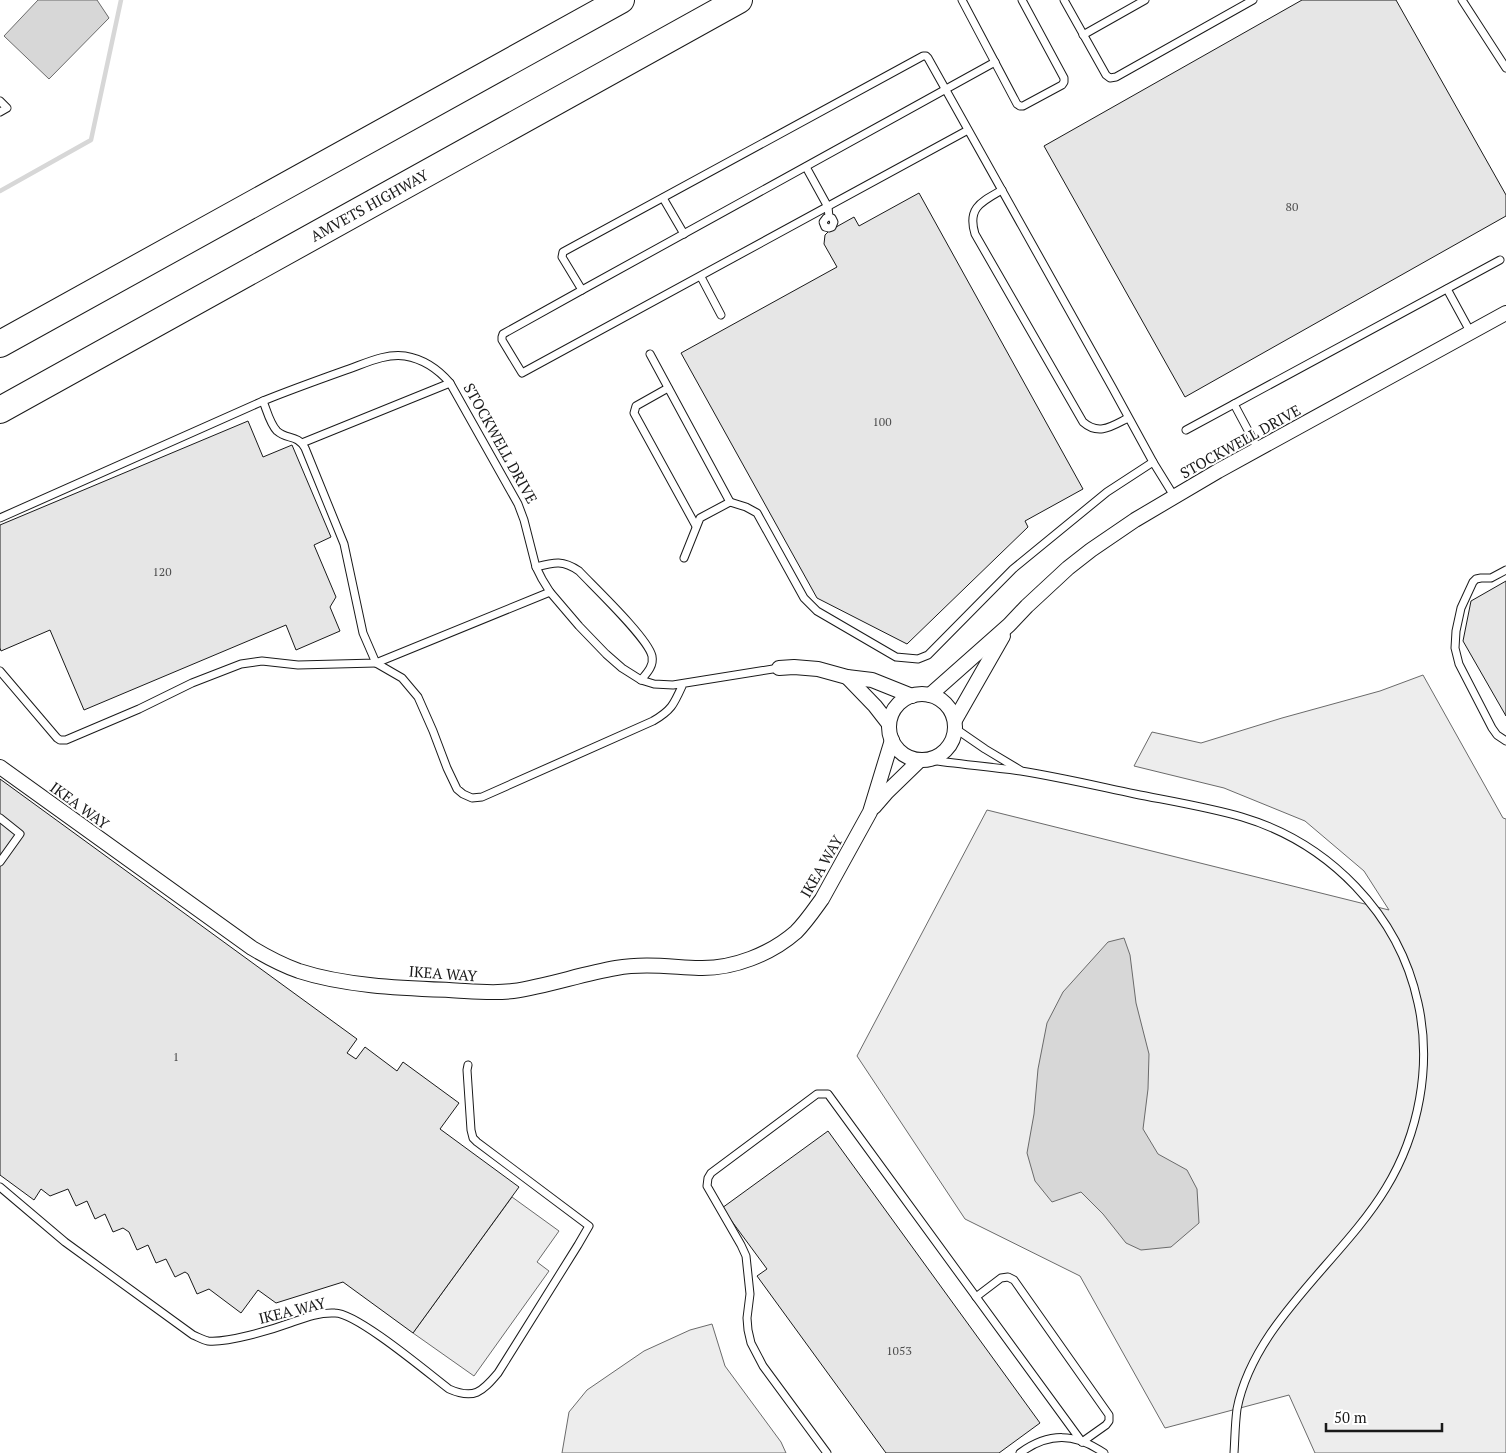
<svg xmlns="http://www.w3.org/2000/svg" width="1506" height="1453" font-family="'PT Serif',serif">
	<style>
		.built { fill: #ededed; stroke: #6a6a6a }
		.water { fill: #d7d7d7; stroke: #6a6a6a }
		.lines { fill: none; stroke-linecap: round; stroke-linejoin: round }
		.stream { stroke: #d7d7d7; stroke-width: 4.5 }
		.building { fill: #e6e6e6; stroke: #1a1a1a }
		.service-casing { stroke: #1a1a1a; stroke-width: 9 }
		.minor-casing { stroke: #1a1a1a; stroke-width: 16 }
		.motorway-casing { stroke: #1a1a1a; stroke-width: 28 }
		.service { stroke: #fff; stroke-width: 7 }
		.minor { stroke: #fff; stroke-width: 14 }
		.motorway { stroke: #fff; stroke-width: 26 }
		.labels { text-anchor: middle; dominant-baseline: central; stroke-width: 4; stroke-linejoin: round; paint-order: stroke }
		.number-label { font-size: 12px; fill: #4d4d4d }
		.street-label { font-size: 15px; fill: #1a1a1a; stroke: #fff }
	</style>
	<rect width="100%" height="100%" fill="#fff"/>
	<g class="built">
		<polygon points="1423,675 1503,818 1506,819 1506,1453 1315,1453 1289,1395 1165,1428 1080,1276 965,1219 857,1056 987,810 1389,910 1364,871 1305,821 1224,788 1134,766 1152,732 1201,743 1282,718 1380,691"/>
		<polygon points="512,1197 559,1231 537,1262 549,1271 474,1376 413,1333"/>
		<polygon points="712,1324 725,1366 781,1442 786,1453 562,1453 569,1412 587,1390 644,1351 690,1330"/>
	</g>
	<g class="water">
		<polygon points="38,0 97,0 109,18 49,79 4,36"/>
		<polygon points="1124,938 1130,955 1136,1003 1149,1054 1148,1089 1143,1129 1158,1154 1187,1170 1197,1189 1199,1223 1171,1247 1141,1250 1126,1243 1103,1214 1081,1192 1052,1202 1035,1181 1027,1153 1034,1114 1038,1069 1047,1023 1063,992 1108,942"/>
	</g>
	<g class="lines">
		<polyline class="stream" points="0,191 91,140 121,0"/>
	</g>
	<g class="building">
		<polygon points="1302,0 1396,0 1506,195 1506,216 1185,397 1044,146"/>
		<polygon points="919,193 1083,489 1025,521 1028,527 907,644 817,598 681,353 837,267 824,244 825,235 829,231 854,217 859,226"/>
		<polygon points="248,421 263,457 292,445 331,537 314,545 336,597 330,607 340,631 296,650 286,625 84,710 50,630 1,651 0,648 0,525"/>
		<polygon points="1506,581 1506,716 1463,641 1471,601"/>
		<polygon points="0,779 357,1039 347,1053 356,1059 365,1047 397,1071 403,1062 459,1103 440,1129 519,1187 413,1333 343,1282 276,1303 258,1290 241,1313 209,1289 197,1294 188,1274 185,1272 175,1277 166,1259 156,1263 148,1245 137,1250 129,1232 123,1228 113,1232 105,1214 95,1219 87,1201 76,1206 68,1189 50,1196 41,1189 34,1200 0,1175"/>
		<polygon points="828,1131 1040,1423 999,1453 886,1453 757,1276 767,1269 722,1208"/>
	</g>
	<g class="lines">
		<defs>
			<g id="service">
				<polyline points="962,0 1017,104 1020,106 1023,106 1062,85 1064,82 1064,78 1022,0"/>
				<polyline points="1064,0 1106,75 1110,78 1116,77 1253,0"/>
				<polyline points="1462,0 1506,68"/>
				<polyline points="1083,35 1145,0"/>
				<polyline points="0,101 7,108 0,112"/>
				<polyline points="968,130 522,373 502,340 502,337 503,334 582,290 562,257 563,252 923,56 926,56 928,58 1112,387 1153,462 1174,496"/>
				<polyline points="806,167 828,207 829,217 832,218 834,222 832,227 829,228 825,227 823,222 826,218 829,217"/>
				<path d="M1002,190C981,202 967,208 975,234L1083,422C1099,436 1112,426 1128,418"/>
				<polyline points="663,198 684,234"/>
				<polyline points="701,277 721,315"/>
				<polyline points="1447,289 1471,333"/>
				<polyline points="582,290 995,62"/>
				<polyline points="650,354 730,502 700,518 684,558"/>
				<polyline points="668,388 636,406 634,413 696,526"/>
				<polyline points="1234,404 1258,449"/>
				<polyline points="1186,430 1500,260"/>
				<polyline points="302,443 450,383"/>
				<polyline points="730,502 746,507 757,513 804,598 817,611 896,657 918,659 928,655 1013,569 1107,492 1153,462"/>
				<polyline points="0,518 263,401"/>
				<path d="M536,567C555,562 563,560 579,571C594,587 648,638 652,656C654,666 647,673 641,680"/>
				<polyline points="1506,570 1491,578 1481,578 1476,579 1473,582 1461,608 1456,631 1455,648 1459,664 1492,728 1497,735 1506,741"/>
				<polyline points="0,671 57,738 60,740 66,740 139,709 192,683 241,664 262,661 298,665 376,663 550,592"/>
				<path d="M683,684C674,704 672,710 653,721L482,797L472,798L463,794L457,789L447,768L433,731L418,697L402,678L376,663L363,633L344,544L305,448C297,434 287,440 277,431C270,424 267,411 263,401C290,390 318,380 346,370C364,364 385,353 405,356C423,359 438,369 450,383L518,504L524,520L536,567L542,579L550,592L579,626L606,654L622,668L641,680L654,684L673,685L779,668"/>
				<polyline points="956,729 985,749 1020,770"/>
				<path d="M929,760C959,764 991,767 1021,771C1059,777 1097,786 1135,794C1170,801 1207,807 1242,817C1329,843 1399,914 1418,1003C1432,1065 1419,1134 1386,1188C1342,1261 1254,1322 1237,1409C1235,1424 1235,1438 1234,1453"/>
				<polyline points="0,818 20,834 0,862"/>
				<path d="M0,1187L65,1242L193,1335C198,1337 203,1340 208,1341C227,1343 271,1330 290,1323C304,1318 319,1312 335,1313C357,1313 428,1373 449,1389C474,1400 482,1392 498,1373L578,1245L589,1226L477,1142L473,1138L471,1130L467,1070L468,1065"/>
				<polyline points="976,1297 1001,1278 1008,1277 1014,1280 1109,1415 1109,1421 1106,1425 1082,1442"/>
				<polyline points="827,1453 763,1366 751,1343 748,1330 747,1318 750,1294 746,1256 741,1245 707,1186 708,1178 711,1173 817,1094 828,1094 1082,1442"/>
				<path d="M1020,1453C1049,1432 1075,1433 1104,1453"/>
			</g>
			<g id="minor">
				<polyline points="779,668 794,667 818,669 847,677 872,680 912,696"/>
				<polyline points="847,677 875,706 889,724"/>
				<circle cx="922" cy="727" r="33"/>
				<polyline points="930,695 1009,625 1027,606 1068,568 1091,550 1135,520 1218,471 1506,313"/>
				<polyline points="955,720 1003,636"/>
				<path d="M0,767L252,948C267,957 282,965 299,971C345,986 401,988 449,990C470,991 492,994 513,991C548,986 581,974 616,968C644,963 671,967 699,968C733,969 771,954 796,932C806,922 814,910 822,899L870,812L892,740"/>
				<polyline points="874,807 887,792 919,761"/>
			</g>
			<g id="motorway">
				<polyline points="0,344 621,0"/>
				<polyline points="0,410 739,0"/>
			</g>
		</defs>
		<use href="#service" class="service-casing"/>
		<use href="#minor" class="minor-casing"/>
		<use href="#motorway" class="motorway-casing"/>
		<use href="#service" class="service"/>
		<use href="#minor" class="minor"/>
		<use href="#motorway" class="motorway"/>
	</g>
	<g class="labels">
		<g class="number-label">
			<text x="1292" y="206">80</text>
			<text x="882" y="421">100</text>
			<text x="162" y="571">120</text>
			<text x="176" y="1056">1</text>
			<text x="899" y="1350">1053</text>
		</g>
		<g class="street-label">
			<text transform="translate(369 205) rotate(-29)">AMVETS HIGHWAY</text>
			<text transform="translate(1240 441) rotate(-29)">STOCKWELL DRIVE</text>
			<text transform="translate(501 443) rotate(61)">STOCKWELL DRIVE</text>
			<text transform="translate(80 805) rotate(36)">IKEA WAY</text>
			<text transform="translate(821 866) rotate(-60)">IKEA WAY</text>
			<text transform="translate(443 973) rotate(4)">IKEA WAY</text>
			<text transform="translate(292 1310) rotate(-14)">IKEA WAY</text>
		</g>
	</g>
	<path d="M1326 1423v8h116v-8" fill="none" stroke="#1a1a1a" stroke-width="2.5"/>
	<text x="1334" y="1423" font-size="15" fill="#1a1a1a" stroke="#ffffff" stroke-width="4" paint-order="stroke">50 m</text>
</svg>
